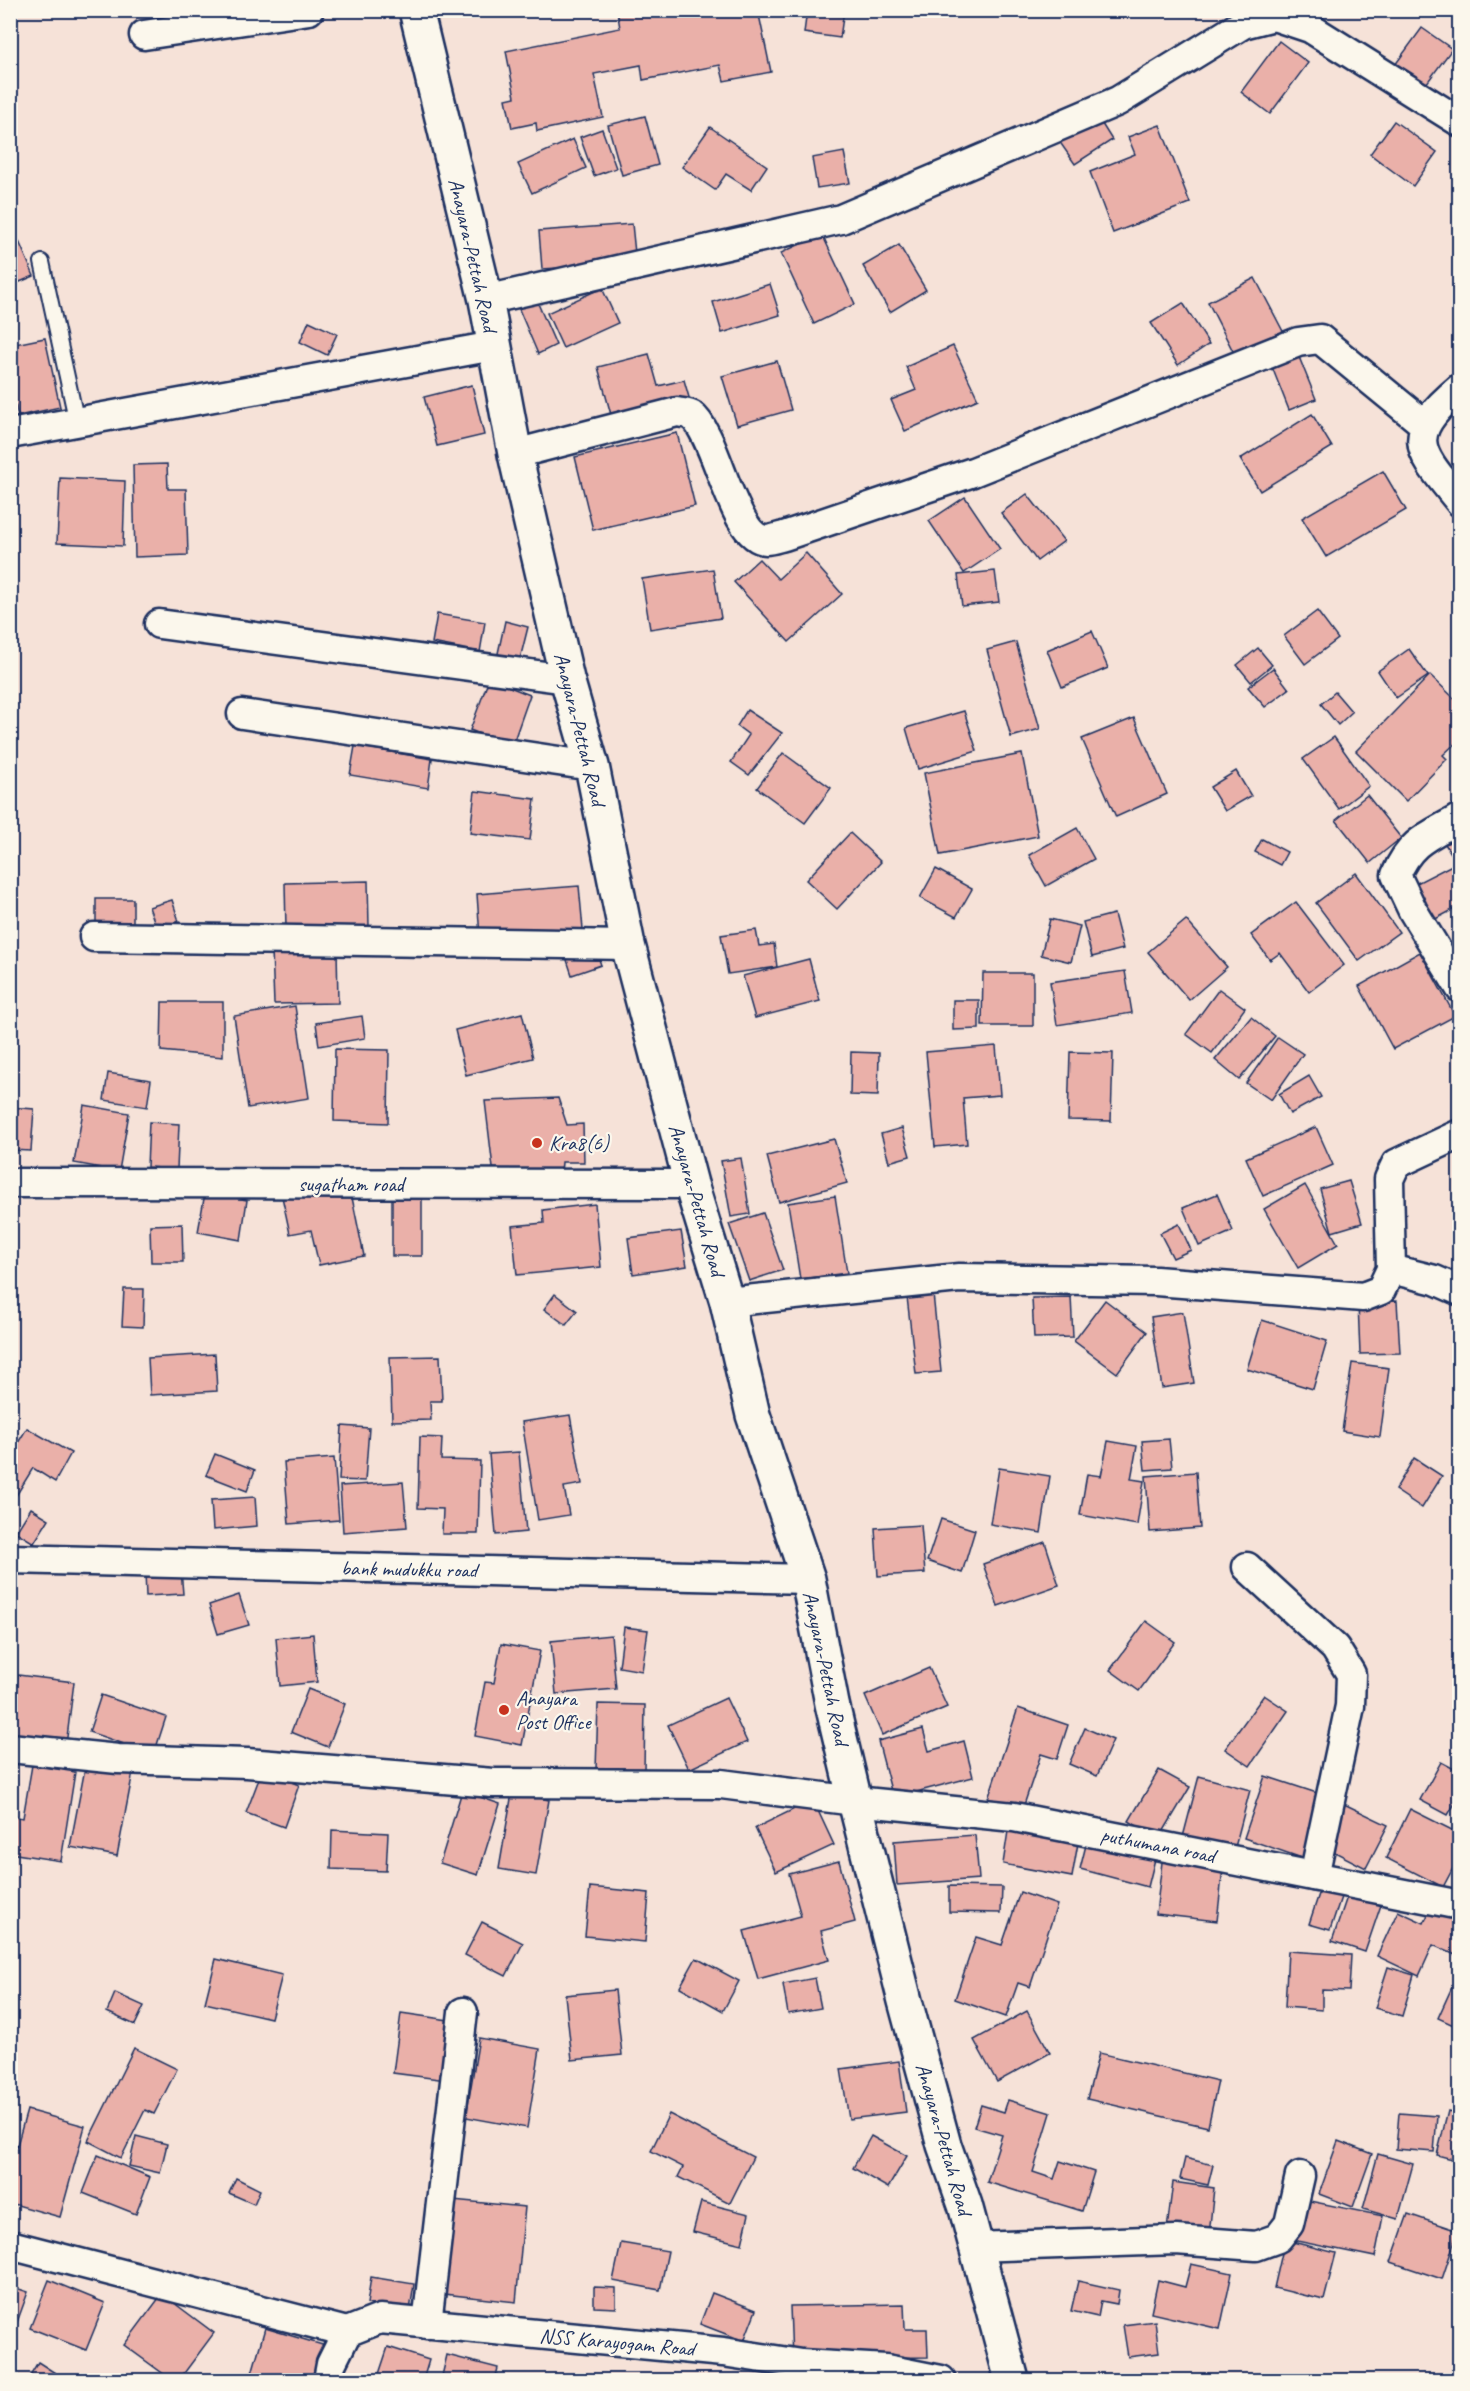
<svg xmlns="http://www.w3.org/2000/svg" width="1470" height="2391" font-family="Caveat,sans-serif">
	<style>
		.building { fill: #eab0a9; stroke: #1b2f5e; stroke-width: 1.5 }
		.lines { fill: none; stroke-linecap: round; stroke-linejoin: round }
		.lane-casing { stroke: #1b2f5e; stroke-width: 18 }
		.street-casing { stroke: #1b2f5e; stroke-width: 33 }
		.secondary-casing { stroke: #1b2f5e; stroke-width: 38 }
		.lane { stroke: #fbf7ec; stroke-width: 14 }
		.street { stroke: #fbf7ec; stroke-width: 28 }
		.secondary { stroke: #fbf7ec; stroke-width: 33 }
		.poi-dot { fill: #c8321e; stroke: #fbf7ec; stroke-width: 2 }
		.labels { text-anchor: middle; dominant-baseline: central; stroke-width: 4.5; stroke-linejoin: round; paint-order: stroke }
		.street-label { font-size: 21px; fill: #1b2f5e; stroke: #fbf7ec }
		.poi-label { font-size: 21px; fill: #1b2f5e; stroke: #fbf7ec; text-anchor: start }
	</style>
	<rect width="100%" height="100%" fill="#f6e2d8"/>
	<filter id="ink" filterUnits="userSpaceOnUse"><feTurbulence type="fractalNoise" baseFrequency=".0167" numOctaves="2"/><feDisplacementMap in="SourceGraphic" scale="12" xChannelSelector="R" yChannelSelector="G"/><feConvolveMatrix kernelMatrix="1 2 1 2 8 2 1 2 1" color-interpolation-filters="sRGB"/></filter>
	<g filter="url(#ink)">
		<g class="building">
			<polygon points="617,10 758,10 771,72 724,81 720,65 643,80 641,65 594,74 603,117 537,131 536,123 512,128 506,99 515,97 506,51 620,28"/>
			<polygon points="807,10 844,10 840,38 804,33"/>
			<polygon points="1422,28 1452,49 1421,91 1392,69"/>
			<polygon points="1279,41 1308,63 1270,114 1241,92"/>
			<polygon points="645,116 658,165 622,175 608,125"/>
			<polygon points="1097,116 1112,140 1075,164 1059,141"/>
			<polygon points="1394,121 1437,152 1413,186 1370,154"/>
			<polygon points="1160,125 1190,203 1113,233 1090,172 1135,154 1128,137"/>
			<polygon points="710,127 767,166 751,190 726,174 715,190 682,167"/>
			<polygon points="602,129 616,168 594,176 580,137"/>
			<polygon points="573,139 586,168 532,193 518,164"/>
			<polygon points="844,152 850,183 817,188 812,158"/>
			<polygon points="632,224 636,263 542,269 539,231"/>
			<polygon points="822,234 855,304 814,324 781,253"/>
			<polygon points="18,239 34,276 10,286 10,243"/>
			<polygon points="899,245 926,290 890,312 863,266"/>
			<polygon points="1255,278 1286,337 1236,357 1208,302"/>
			<polygon points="770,284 780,315 722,333 713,302"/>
			<polygon points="602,288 618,323 563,348 547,313"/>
			<polygon points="536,299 556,345 538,354 518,307"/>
			<polygon points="1183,303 1209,344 1178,365 1151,323"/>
			<polygon points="309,321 337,334 327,355 300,342"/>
			<polygon points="45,338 60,407 18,416 10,381 10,345"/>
			<polygon points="953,346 978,399 905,431 891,400 916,390 906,367"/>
			<polygon points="649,354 658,386 684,380 690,401 613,422 598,367"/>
			<polygon points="1299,357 1316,399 1289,410 1272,367"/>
			<polygon points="777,361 791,410 737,425 722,376"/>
			<polygon points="472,385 484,435 437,446 424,397"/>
			<polygon points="1312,414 1332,447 1260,491 1240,459"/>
			<polygon points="677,433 695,506 593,530 575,457"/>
			<polygon points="167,464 168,489 186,489 188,555 135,557 133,465"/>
			<polygon points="1383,471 1406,510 1326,557 1302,518"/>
			<polygon points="60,478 125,481 123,546 57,543"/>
			<polygon points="1027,494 1064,541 1037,561 1001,513"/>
			<polygon points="965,497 1000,549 964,573 929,521"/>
			<polygon points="806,553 842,594 789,642 734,582 759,559 778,579"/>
			<polygon points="713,569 721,618 650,629 642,579"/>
			<polygon points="995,571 999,602 962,606 958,575"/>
			<polygon points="1317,611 1338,639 1305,664 1284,636"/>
			<polygon points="437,614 485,622 480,652 432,643"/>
			<polygon points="505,621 528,627 519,663 497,658"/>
			<polygon points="1092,631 1108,668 1062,687 1047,650"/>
			<polygon points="1016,642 1040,729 1011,737 987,650"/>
			<polygon points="1258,648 1272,665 1251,682 1237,665"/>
			<polygon points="1409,649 1428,676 1396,698 1378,671"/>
			<polygon points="1273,668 1289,689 1265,707 1248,687"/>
			<polygon points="1430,675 1460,704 1460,739 1443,755 1447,759 1406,801 1356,751"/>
			<polygon points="489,679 530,695 512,746 470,730"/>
			<polygon points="1335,692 1352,712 1338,725 1321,704"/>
			<polygon points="747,710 782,733 749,775 731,762 749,735 737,726"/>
			<polygon points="964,711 977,751 918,769 906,728"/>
			<polygon points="1134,718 1167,794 1116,817 1082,739"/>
			<polygon points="1334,737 1369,786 1339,809 1303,759"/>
			<polygon points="355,746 432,759 428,788 350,775"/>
			<polygon points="783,753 831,788 805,823 757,788"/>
			<polygon points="1022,754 1038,836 940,855 924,773"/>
			<polygon points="1236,771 1251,796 1225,811 1210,787"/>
			<polygon points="475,791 535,799 530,840 470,833"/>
			<polygon points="1367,795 1401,838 1370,863 1336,820"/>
			<polygon points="1077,828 1094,859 1046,886 1029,855"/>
			<polygon points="850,833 881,862 837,909 806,880"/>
			<polygon points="1460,835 1460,867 1445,844"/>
			<polygon points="1262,839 1287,852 1280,865 1255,852"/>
			<polygon points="1452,865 1460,879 1460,906 1428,923 1409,887"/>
			<polygon points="936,869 972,889 956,917 920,898"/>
			<polygon points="1356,873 1399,932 1359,961 1316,903"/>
			<polygon points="368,881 369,927 286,929 285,883"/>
			<polygon points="579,886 583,929 480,937 477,894"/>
			<rect x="96" y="899" width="37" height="32"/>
			<polygon points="172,900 179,921 157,929 149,907"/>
			<polygon points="1296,902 1344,965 1309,992 1280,953 1270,960 1251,935"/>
			<polygon points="1114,914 1123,949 1092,957 1083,922"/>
			<polygon points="1050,919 1080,926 1071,962 1041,955"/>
			<polygon points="1186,920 1227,967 1189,1000 1148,952"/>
			<polygon points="756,930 759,946 774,944 777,967 728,974 721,935"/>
			<polygon points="593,942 601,965 572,975 564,951"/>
			<polygon points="337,949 338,1003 274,1004 272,950"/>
			<polygon points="1420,952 1455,1016 1393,1049 1359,986"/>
			<polygon points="809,959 820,1001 755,1018 743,976"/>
			<polygon points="1125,971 1132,1013 1057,1025 1050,982"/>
			<polygon points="983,973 1033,973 1033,1026 982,1026"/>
			<polygon points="1219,989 1245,1008 1212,1053 1186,1034"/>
			<polygon points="953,1000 979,1000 979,1029 953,1030"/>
			<polygon points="162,1002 223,1002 223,1057 161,1051"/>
			<polygon points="295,1006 309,1098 248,1108 234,1016"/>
			<polygon points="522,1013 533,1058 466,1075 455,1030"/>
			<polygon points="362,1016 365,1038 319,1046 316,1023"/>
			<polygon points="1251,1017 1275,1036 1239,1080 1215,1060"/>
			<polygon points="1278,1037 1303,1054 1271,1100 1246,1083"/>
			<polygon points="996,1046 1000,1095 963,1098 967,1144 935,1147 926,1052"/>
			<polygon points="335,1049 389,1050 388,1123 334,1121"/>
			<polygon points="851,1052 879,1053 878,1096 850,1095"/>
			<polygon points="1070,1052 1113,1053 1111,1121 1068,1120"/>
			<polygon points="108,1073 151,1080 147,1107 104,1100"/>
			<polygon points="1309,1076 1321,1097 1290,1114 1279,1094"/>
			<polygon points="558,1098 567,1125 583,1124 584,1162 562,1162 561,1174 493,1168 485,1101"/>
			<polygon points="84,1105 129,1113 119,1171 74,1163"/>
			<polygon points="10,1107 34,1109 31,1151 10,1150"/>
			<polygon points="149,1122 179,1124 177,1169 147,1167"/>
			<polygon points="1316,1127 1333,1165 1263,1196 1246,1158"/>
			<polygon points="902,1128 910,1156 889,1162 881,1134"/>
			<polygon points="834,1139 847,1183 779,1202 767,1156"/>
			<polygon points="741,1158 750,1214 731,1217 721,1161"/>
			<polygon points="348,1178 364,1256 319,1265 311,1230 290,1234 281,1192"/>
			<polygon points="1349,1181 1362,1223 1332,1232 1320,1189"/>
			<polygon points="1305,1185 1338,1244 1298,1268 1264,1209"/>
			<polygon points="205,1193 247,1200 241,1240 198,1232"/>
			<polygon points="1217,1194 1233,1231 1199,1246 1183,1208"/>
			<polygon points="835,1196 847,1273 800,1279 788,1203"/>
			<rect x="392" y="1199" width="30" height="57"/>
			<polygon points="595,1204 601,1267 517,1275 512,1226 544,1223 543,1210"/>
			<polygon points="763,1213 783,1270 749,1281 729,1224"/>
			<polygon points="182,1224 183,1262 151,1262 150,1225"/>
			<polygon points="1179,1224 1191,1250 1173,1258 1160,1233"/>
			<polygon points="681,1231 687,1266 633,1274 628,1238"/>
			<polygon points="124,1289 144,1289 143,1327 122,1326"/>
			<polygon points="10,1292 13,1292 12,1336 10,1336"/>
			<polygon points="555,1294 577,1311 566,1325 544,1309"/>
			<polygon points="933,1294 941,1372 916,1374 907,1297"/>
			<polygon points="1071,1297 1073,1337 1034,1338 1032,1298"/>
			<polygon points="1105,1300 1147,1332 1117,1373 1074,1341"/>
			<polygon points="1397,1301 1400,1353 1360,1354 1358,1302"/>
			<polygon points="1183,1312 1194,1383 1162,1388 1151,1317"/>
			<polygon points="1262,1320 1327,1341 1313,1389 1247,1369"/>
			<polygon points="215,1354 217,1391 150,1395 148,1358"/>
			<polygon points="440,1356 442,1401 430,1401 431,1420 392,1421 390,1357"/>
			<polygon points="1352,1363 1389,1368 1380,1437 1342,1431"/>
			<polygon points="570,1415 582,1484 564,1487 569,1515 538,1520 522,1422"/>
			<polygon points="342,1426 369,1428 365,1481 339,1480"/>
			<polygon points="27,1428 71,1453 55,1482 33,1468 14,1499 10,1497 10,1456"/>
			<polygon points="420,1437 442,1438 441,1460 480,1461 478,1534 442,1534 443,1509 418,1508"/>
			<polygon points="1169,1439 1172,1468 1145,1470 1142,1441"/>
			<polygon points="1108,1441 1137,1446 1131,1479 1144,1481 1137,1525 1080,1515 1087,1474 1101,1476"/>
			<polygon points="519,1452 526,1532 496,1535 489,1454"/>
			<polygon points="215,1454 255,1470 247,1491 206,1475"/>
			<polygon points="334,1458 339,1520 289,1524 284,1462"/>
			<polygon points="1414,1458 1442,1476 1422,1508 1395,1490"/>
			<polygon points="999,1468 1050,1476 1041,1533 990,1524"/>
			<polygon points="1196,1472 1200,1528 1150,1532 1146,1476"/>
			<polygon points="403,1482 407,1527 343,1532 340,1486"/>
			<polygon points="255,1497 257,1526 213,1530 211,1500"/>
			<polygon points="31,1508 49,1519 34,1543 16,1532"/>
			<polygon points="941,1519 975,1530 962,1573 927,1561"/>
			<polygon points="921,1525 925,1573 878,1576 875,1528"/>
			<polygon points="1045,1542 1059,1585 998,1606 983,1564"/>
			<polygon points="181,1570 183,1594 146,1596 145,1572"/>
			<polygon points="239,1595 249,1625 218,1634 209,1605"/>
			<polygon points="1146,1621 1175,1642 1139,1691 1110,1670"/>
			<polygon points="624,1627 648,1630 642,1671 619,1667"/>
			<polygon points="313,1634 317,1682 280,1686 276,1638"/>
			<polygon points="611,1635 616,1689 556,1694 551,1641"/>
			<polygon points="501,1644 540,1651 522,1745 475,1736 485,1682 494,1683"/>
			<polygon points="929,1668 947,1707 882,1735 865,1696"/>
			<polygon points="18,1675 74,1682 66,1745 10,1738 10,1680 17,1681"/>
			<polygon points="308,1689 345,1704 328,1747 291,1732"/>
			<polygon points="101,1695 166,1717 154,1754 89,1732"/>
			<polygon points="1264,1695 1288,1711 1250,1766 1225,1749"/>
			<polygon points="726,1698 747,1742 689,1769 668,1725"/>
			<polygon points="598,1704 645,1705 644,1771 596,1770"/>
			<polygon points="1018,1708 1068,1725 1057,1759 1041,1754 1021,1814 987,1802"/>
			<polygon points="1085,1728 1113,1740 1097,1776 1069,1764"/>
			<polygon points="923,1729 929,1751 964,1741 973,1777 893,1798 878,1741"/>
			<polygon points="1441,1762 1460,1772 1460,1795 1448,1815 1420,1800"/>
			<polygon points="86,1763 133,1772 117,1856 70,1847"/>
			<polygon points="32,1765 75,1772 61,1861 10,1853 10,1816 23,1818"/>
			<polygon points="1159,1770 1190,1787 1159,1839 1129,1821"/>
			<polygon points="262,1771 299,1785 284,1827 246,1813"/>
			<polygon points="1199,1776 1250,1790 1234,1851 1183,1837"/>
			<polygon points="1265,1776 1323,1795 1302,1858 1244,1838"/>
			<polygon points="462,1791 500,1804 478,1875 440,1863"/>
			<polygon points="512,1793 549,1800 536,1875 499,1869"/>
			<polygon points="813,1800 834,1845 776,1872 755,1828"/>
			<polygon points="1340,1802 1388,1825 1366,1868 1319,1844"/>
			<polygon points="1410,1809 1460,1834 1460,1855 1443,1887 1386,1858"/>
			<polygon points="332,1830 388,1833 386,1871 331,1869"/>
			<polygon points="1008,1831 1078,1843 1072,1877 1003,1864"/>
			<polygon points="975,1835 979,1879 897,1885 894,1841"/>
			<polygon points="1088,1837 1156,1855 1148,1887 1080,1869"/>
			<polygon points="839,1861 855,1922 821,1931 829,1960 758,1979 744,1931 801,1916 789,1874"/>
			<polygon points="1162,1862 1223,1868 1217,1921 1156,1914"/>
			<polygon points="1322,1885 1343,1891 1330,1930 1309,1924"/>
			<polygon points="949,1886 1002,1887 1001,1913 949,1912"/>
			<polygon points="590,1887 649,1893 645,1942 585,1936"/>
			<polygon points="1020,1892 1057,1905 1030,1987 1018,1983 1006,2017 955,1999 976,1937 1002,1945"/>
			<polygon points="1348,1894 1381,1905 1365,1952 1332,1941"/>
			<polygon points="1434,1902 1460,1914 1460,1957 1433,1945 1419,1976 1377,1956 1398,1911 1424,1923"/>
			<polygon points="482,1922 523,1943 506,1976 465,1955"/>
			<polygon points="1288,1951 1351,1955 1349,1991 1322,1990 1322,2010 1285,2007"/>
			<polygon points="696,1958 739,1981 723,2011 680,1987"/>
			<polygon points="216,1959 282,1975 271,2018 205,2003"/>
			<polygon points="1388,1967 1414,1975 1402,2016 1375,2008"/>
			<polygon points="815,1978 821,2008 788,2014 783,1984"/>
			<polygon points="1453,1985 1460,1987 1460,2028 1438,2018"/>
			<polygon points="615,1990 622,2055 572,2060 565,1995"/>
			<polygon points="115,1993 144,2006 135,2025 107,2012"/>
			<polygon points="1027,2011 1050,2053 997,2082 974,2040"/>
			<polygon points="401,2013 462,2022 454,2081 393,2073"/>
			<polygon points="479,2038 540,2049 527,2128 466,2117"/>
			<polygon points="134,2048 177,2069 154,2114 145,2110 121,2158 88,2141"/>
			<polygon points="1099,2053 1218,2081 1208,2127 1087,2099"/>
			<polygon points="899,2061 906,2112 849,2119 841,2069"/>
			<polygon points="1008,2100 1051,2113 1033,2172 1054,2179 1060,2161 1094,2172 1082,2211 987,2182 1002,2135 974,2127 981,2105 1004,2112"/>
			<polygon points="27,2110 85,2126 60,2217 10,2203 10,2170"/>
			<polygon points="1448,2111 1460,2114 1460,2161 1437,2155"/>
			<polygon points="1399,2113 1437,2116 1434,2152 1396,2149"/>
			<polygon points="669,2114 753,2157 730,2203 678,2177 683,2167 651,2151"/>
			<polygon points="136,2136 167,2144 160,2173 129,2166"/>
			<polygon points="871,2136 907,2156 888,2188 853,2168"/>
			<polygon points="1338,2141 1372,2154 1353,2207 1319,2194"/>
			<polygon points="1378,2154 1413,2164 1398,2219 1363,2209"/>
			<polygon points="98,2155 150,2177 136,2214 83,2193"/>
			<polygon points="1185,2158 1213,2165 1208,2185 1180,2179"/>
			<polygon points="236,2178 260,2190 254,2204 229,2193"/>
			<polygon points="1173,2182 1214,2188 1209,2235 1167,2229"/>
			<polygon points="1300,2199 1383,2216 1375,2257 1292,2240"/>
			<polygon points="453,2200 525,2207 516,2302 444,2294"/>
			<polygon points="701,2202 749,2214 742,2244 693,2232"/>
			<polygon points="1408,2214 1458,2231 1442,2279 1391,2262"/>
			<polygon points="1285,2240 1336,2253 1324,2300 1274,2288"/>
			<polygon points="1459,2242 1460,2242 1460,2282 1453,2280"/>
			<polygon points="621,2243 668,2251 660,2290 613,2281"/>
			<polygon points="1191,2264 1232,2273 1220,2329 1151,2313 1158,2280 1185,2287"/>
			<polygon points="371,2277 414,2284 410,2310 367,2304"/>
			<polygon points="49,2280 105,2303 86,2350 30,2328"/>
			<polygon points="1078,2281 1119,2290 1117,2304 1101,2301 1098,2317 1071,2311"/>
			<polygon points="10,2286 28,2292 12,2336 10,2335"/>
			<polygon points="594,2287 616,2288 616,2308 594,2307"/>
			<polygon points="712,2293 756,2310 744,2341 700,2324"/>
			<polygon points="162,2294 214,2333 179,2380 172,2380 124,2345"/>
			<polygon points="904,2304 905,2329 927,2329 928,2357 792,2359 790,2306"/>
			<polygon points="1155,2321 1159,2353 1128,2357 1123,2325"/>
			<polygon points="265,2328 326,2346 317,2380 250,2380"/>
			<polygon points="388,2347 429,2360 423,2380 377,2380"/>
			<polygon points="447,2355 498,2368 495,2380 441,2380"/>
			<polygon points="38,2362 66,2380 27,2380"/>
		</g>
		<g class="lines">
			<defs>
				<polyline id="lane" points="42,262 77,423"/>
				<g id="street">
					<polyline points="144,35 309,10"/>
					<polyline points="486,300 841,219 1118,101 1243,24 1274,16 1310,28 1460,122"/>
					<path d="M1460,388C1401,437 1419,451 1460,502"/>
					<polyline points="10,434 494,346"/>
					<path d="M515,454L677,412C681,413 688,413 691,415C717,433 732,539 766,540C772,540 779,537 784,536L973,472L1298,342L1320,339L1425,425"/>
					<polyline points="159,624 567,679"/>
					<polyline points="242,714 592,766"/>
					<path d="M1460,818C1429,836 1410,841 1396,875L1413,911L1460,988"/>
					<polyline points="94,937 628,945"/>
					<polyline points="10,1183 691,1184"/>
					<polyline points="1391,1269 1435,1280 1460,1291"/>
					<polyline points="727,1302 959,1278 1156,1281 1363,1297 1381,1290 1391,1269 1389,1179 1396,1164 1460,1134"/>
					<polyline points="10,1559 808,1579"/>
					<polyline points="1247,1567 1335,1648 1351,1674 1350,1706 1314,1876"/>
					<polyline points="10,1748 118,1759 247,1763 493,1783 721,1784 855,1801 1014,1817 1460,1905"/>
					<polyline points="10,2245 347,2332"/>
					<polyline points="974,2247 1176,2240 1256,2246 1278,2238 1289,2224 1300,2176"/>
					<polyline points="427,2324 463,2012"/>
					<polyline points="328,2380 331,2364 347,2332 380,2319 723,2352 801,2364 886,2369 941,2380"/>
				</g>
				<polyline id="secondary" points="416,10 486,300 515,454 567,679 592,766 628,945 691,1184 727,1302 753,1415 808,1579 832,1704 855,1801 905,2001 944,2145 965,2205 1012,2380"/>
			</defs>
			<use href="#lane" class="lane-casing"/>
			<use href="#street" class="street-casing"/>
			<use href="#secondary" class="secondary-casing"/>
			<use href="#lane" class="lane"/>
			<use href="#street" class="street"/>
			<use href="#secondary" class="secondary"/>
		</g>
	</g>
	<g class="poi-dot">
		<circle cx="537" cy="1143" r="6"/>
		<circle cx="504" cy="1710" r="6"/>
	</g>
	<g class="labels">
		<g class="street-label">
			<text transform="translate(473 255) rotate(77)">Anayara-Pettah Road</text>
			<text transform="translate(580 729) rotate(76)">Anayara-Pettah Road</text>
			<text x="351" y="1184">sugatham road</text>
			<text transform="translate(697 1200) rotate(74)">Anayara-Pettah Road</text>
			<text transform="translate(409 1569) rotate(1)">bank mudukku road</text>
			<text transform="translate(826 1668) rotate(78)">Anayara-Pettah Road</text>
			<text transform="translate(1158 1845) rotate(11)">puthumana road</text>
			<text transform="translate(944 2139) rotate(74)">Anayara-Pettah Road</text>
			<text transform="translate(617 2342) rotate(5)">NSS Karayogam Road</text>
		</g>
		<g class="poi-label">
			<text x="549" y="1143">Kra8(6)</text>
			<text x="516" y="1698">Anayara<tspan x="516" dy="24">Post Office</tspan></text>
		</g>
	</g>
	<rect width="1470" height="2391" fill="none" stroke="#fbf7ec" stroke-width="36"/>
	<rect x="18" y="18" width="1434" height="2355" fill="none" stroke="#1b2f5e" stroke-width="2" filter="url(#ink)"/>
</svg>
